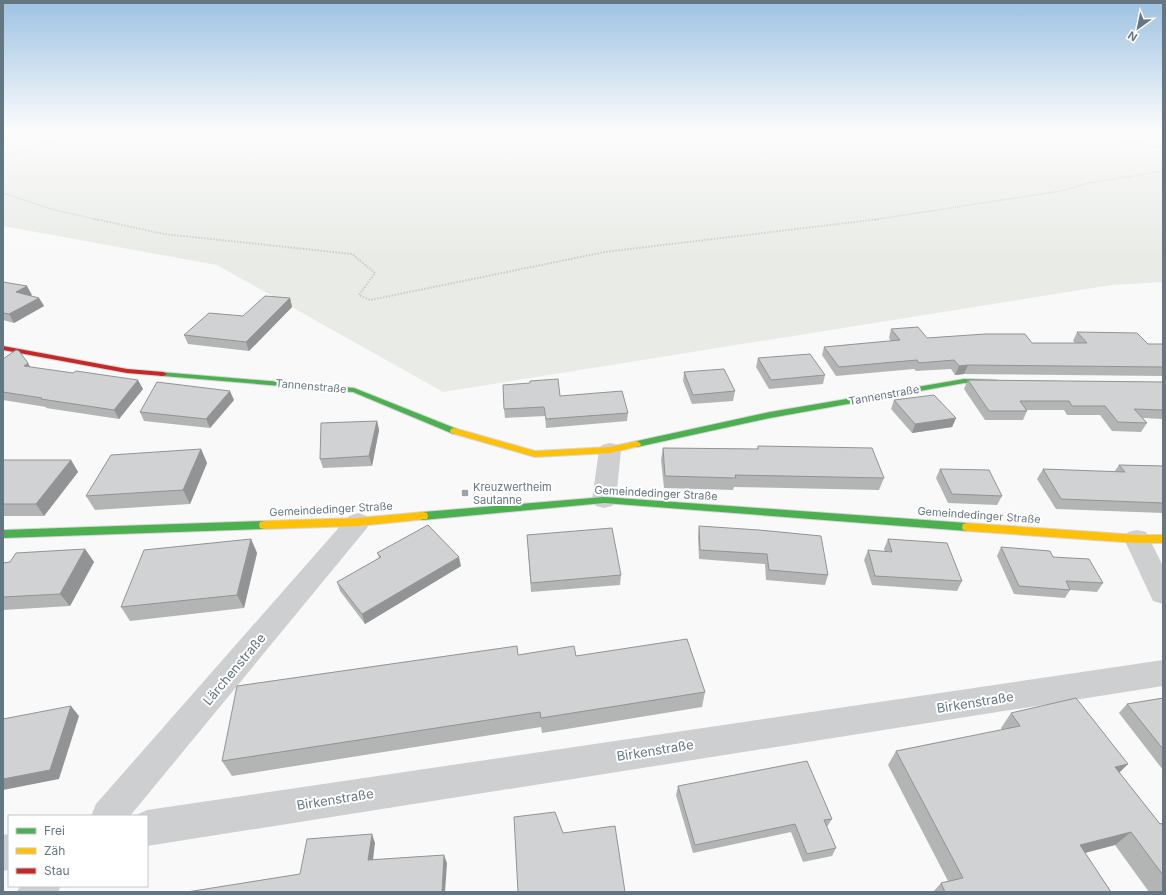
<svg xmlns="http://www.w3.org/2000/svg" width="1166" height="895" font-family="Inter,sans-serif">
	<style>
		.green { fill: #e8ebe6 }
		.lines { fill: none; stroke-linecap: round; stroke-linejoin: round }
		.fast-casing { stroke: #d5d6d7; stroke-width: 2 }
		.slow-casing { stroke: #d5d6d7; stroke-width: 2 }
		.jam-casing { stroke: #d5d6d7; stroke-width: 2 }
		.path-far1 { stroke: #cbcccd; stroke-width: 1.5; stroke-dasharray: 1 1; stroke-linecap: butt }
		.path { stroke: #cbcccd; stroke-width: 2; stroke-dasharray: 1.5 1.5; stroke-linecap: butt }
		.street { fill: #cecfd0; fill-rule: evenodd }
		.fast { fill: #4caf50; fill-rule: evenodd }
		.slow { fill: #ffc107; fill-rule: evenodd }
		.jam { fill: #c62828; fill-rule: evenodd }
		.wall { fill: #b3b5b5 }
		.shaded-wall { fill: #929394 }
		.building { fill: #d0d2d3; stroke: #929394 }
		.poi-dot { fill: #99a4ac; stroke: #fff; stroke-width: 1.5 }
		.labels { text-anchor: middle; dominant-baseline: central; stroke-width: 4; stroke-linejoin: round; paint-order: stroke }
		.street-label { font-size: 11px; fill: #657683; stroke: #fff }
		.poi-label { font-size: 11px; fill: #657683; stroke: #fff; text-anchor: start }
		.near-street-label { font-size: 13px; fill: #657683; stroke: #fff }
	</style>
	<rect width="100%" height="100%" fill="#f9f9f9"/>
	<polygon class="green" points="3,131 1163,131 1163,282 1111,285 443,392 217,265 3,226"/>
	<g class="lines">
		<defs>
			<g id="fast">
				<polygon points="160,372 354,388 457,429 458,431 454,434 451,433 353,392 163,376 160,376 159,374"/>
				<polygon points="964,379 996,380 1000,382 996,384 964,383 770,418 637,447 633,444 637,441 770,412"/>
				<polygon points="604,497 967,523 971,524 972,527 971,530 967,531 604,503 423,520 419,519 418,516 419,513 423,512"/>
				<polygon points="264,521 268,522 269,525 268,528 264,529 3,538 3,530"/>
			</g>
			<g id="slow">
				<polygon points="454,428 535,451 610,447 637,441 641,444 640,446 610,453 535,457 451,433 450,431 451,429"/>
				<polygon points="423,512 427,513 428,516 427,519 358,526 264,529 260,528 259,525 260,522 264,521 358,518"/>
				<polygon points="967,523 1137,535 1163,535 1163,543 1137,543 967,531 963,530 962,527 963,524"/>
			</g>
			<polygon id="jam" points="3,346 127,369 163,372 167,374 163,376 127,373 3,350"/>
		</defs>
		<use href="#fast" class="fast-casing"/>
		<use href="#slow" class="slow-casing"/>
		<use href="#jam" class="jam-casing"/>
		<g class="path-far1">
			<polyline points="917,131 966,139 1052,132 1121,140 1163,148"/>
			<polyline points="3,135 15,131"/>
			<polyline points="3,156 90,131"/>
			<polyline points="3,193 51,209 99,220"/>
			<polyline points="872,220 1061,191 1089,183 1163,171"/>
		</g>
		<polyline class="path" points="95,219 164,234 352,254 375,273 359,295 370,300 605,252 880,219"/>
		<g class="street">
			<polygon points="610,443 618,445 621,450 616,500 612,506 604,508 596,506 592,500 599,450 602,445"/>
			<polygon points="358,513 367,516 370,522 367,528 130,816 91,816 96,804 349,516"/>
			<polygon points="1137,530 1146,532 1163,566 1163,604 1153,601 1124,539 1128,532"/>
			<polygon points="1163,660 1163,686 147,846 147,816 134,816 147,810"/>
			<polygon points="9,834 9,870 3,871 3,835"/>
			<polygon points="20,886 61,886 58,892 17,892"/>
		</g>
		<use href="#fast" class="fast"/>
		<use href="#slow" class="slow"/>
		<use href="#jam" class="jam"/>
	</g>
	<g class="wall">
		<polygon points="3,282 32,295 30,296 39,298 44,306 14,323 3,320"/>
		<polygon points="290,298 292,307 249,351 188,344 184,335 243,316"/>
		<polygon points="891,329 927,338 1032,343 1075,343 1073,341 1077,332 1148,344 1163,344 1163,376 964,374 955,375 951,369 916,371 914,369 836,376 822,355 824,347 891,341 889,338"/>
		<polygon points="758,358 825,375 823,384 769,389 756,367"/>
		<polygon points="3,359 30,367 143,389 119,419 46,408 46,407 3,400"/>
		<polygon points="684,372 735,391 733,401 692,404 683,381"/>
		<polygon points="968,380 1163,382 1163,419 1143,418 1147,423 1141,432 1112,431 1100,415 1067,415 1064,410 1026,410 1027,411 1023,420 985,420 964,389"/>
		<polygon points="560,396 628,413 627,421 546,428 545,416 505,418 504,409"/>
		<polygon points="234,400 210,428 144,421 140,412"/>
		<polygon points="894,400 956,418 952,427 912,433 891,409"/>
		<polygon points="377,421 379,430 372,466 323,468 320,459"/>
		<polygon points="758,446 884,478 879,490 734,487 733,490 664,488 661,460 663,448 757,449"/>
		<polygon points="201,449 207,463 190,504 95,510 86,496"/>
		<polygon points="3,460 71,460 78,472 44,516 3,516"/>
		<polygon points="1119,465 1163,466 1163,513 1056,509 1037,479 1043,469 1114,472"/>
		<polygon points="940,469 1002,496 997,505 948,503 936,478"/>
		<polygon points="699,526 828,575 825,585 766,580 765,564 699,559 698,536"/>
		<polygon points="527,535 621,575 620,585 531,592"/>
		<polygon points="251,539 257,553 244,608 130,621 121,607"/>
		<polygon points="888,539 962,581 957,591 872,585 864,560 868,550 885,552 884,549"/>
		<polygon points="1001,547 1103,583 1097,592 1070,590 1065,598 1014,594 997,556"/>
		<polygon points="85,549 94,562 70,606 3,610 3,563 10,562"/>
		<polygon points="377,553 461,566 365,624 340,591 337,582 379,558"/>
		<polygon points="518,655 576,656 705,692 702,707 542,733 541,727 232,776 222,761"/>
		<polygon points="1163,698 1163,770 1119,713 1127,704"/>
		<polygon points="1011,713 1128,764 1119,772 1160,824 1163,823 1163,892 1149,892 1115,845 1085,853 1111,892 933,892 941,883 948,881 888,765 896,751 1002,730 1001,728"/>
		<polygon points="678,786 832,819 827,827 836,848 832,856 803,862 791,832 693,853 676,795"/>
	</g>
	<g class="shaded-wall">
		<polygon points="27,286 32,295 21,301 16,292"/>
		<polygon points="39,298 44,306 14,323 9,314"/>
		<polygon points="290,298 292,307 249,351 246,342"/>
		<polygon points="28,363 33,372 24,366"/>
		<polygon points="968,365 964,374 955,375 959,366"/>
		<polygon points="138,380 143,389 119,419 114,410"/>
		<polygon points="230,391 234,400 210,428 206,419"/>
		<polygon points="956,418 952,427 912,433 915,424"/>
		<polygon points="377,421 379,430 372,466 369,456"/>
		<polygon points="201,449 207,463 190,504 183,490"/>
		<polygon points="71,460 78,472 44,516 36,504"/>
		<polygon points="251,539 257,553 244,608 237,595"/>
		<polygon points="85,549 94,562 70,606 60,594"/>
		<polygon points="459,557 461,566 365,624 362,614"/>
		<polygon points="71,706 79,716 59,779 3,790 3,779"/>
		<polygon points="1128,764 1114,778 1115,767"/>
		<polygon points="1131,832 1115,845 1065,858 1080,845"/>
		<polygon points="372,834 375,843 372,868 368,860"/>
		<polygon points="444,855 447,863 445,892 442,892"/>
	</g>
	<g class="building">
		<polygon points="3,282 27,286 16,292 39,298 9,314 3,313"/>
		<polygon points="265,296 290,298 246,342 184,335 209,313 243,316"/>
		<polygon points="918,327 927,338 985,334 1025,334 1032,343 1087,343 1077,332 1137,333 1148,344 1163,344 1163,367 968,365 959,366 954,360 919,363 917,360 839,367 824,347 900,340 891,329"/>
		<polygon points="16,350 19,351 28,363 24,366 73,373 76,371 138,380 114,410 41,399 42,398 3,392 3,359"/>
		<polygon points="810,354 825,375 771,380 758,358"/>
		<polygon points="724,369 735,391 693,395 684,372"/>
		<polygon points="558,379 560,396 622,391 628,413 546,419 544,407 504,409 503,385 530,383 530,381"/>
		<polygon points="968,380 1163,382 1163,410 1134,409 1147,423 1118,422 1105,406 1072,406 1069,401 1020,401 1027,411 989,411"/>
		<polygon points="157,382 230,391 206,419 140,412"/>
		<polygon points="934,395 956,418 915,424 894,400"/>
		<polygon points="377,421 369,456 320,459 321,423"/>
		<polygon points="758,446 872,448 884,478 735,475 736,478 665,476 663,448 758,449"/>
		<polygon points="201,449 183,490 86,496 111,455"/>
		<polygon points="3,460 71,460 36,504 3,504"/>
		<polygon points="1119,465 1163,466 1163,503 1061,499 1043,469 1125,472"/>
		<polygon points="940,469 989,470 1002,496 952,494"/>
		<polygon points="428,525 459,557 362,614 337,582 381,557 377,553"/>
		<polygon points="699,526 759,530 821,536 828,575 769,570 767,554 700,550"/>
		<polygon points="612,528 621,575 531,583 527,535"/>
		<polygon points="251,539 237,595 121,607 144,550"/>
		<polygon points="888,539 947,543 962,581 875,576 868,550 892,552"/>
		<polygon points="1001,547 1050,551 1053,557 1089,559 1103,583 1066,581 1070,590 1019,586"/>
		<polygon points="85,549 60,594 3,597 3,563 10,562 16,553"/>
		<polygon points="687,639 705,692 541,718 540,712 222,761 237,686 517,646 518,655 574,646 576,656"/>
		<polygon points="1076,698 1128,764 1115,767 1160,824 1163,823 1163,875 1131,832 1080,845 1111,892 945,892 941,883 963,878 896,751 1020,726 1011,713"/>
		<polygon points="1163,698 1163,749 1127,704"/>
		<polygon points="71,706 50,770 3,779 3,719"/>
		<polygon points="807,761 832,819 824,820 836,848 807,854 795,824 695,845 678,786"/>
		<polygon points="555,812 563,833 615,826 625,892 518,892 514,817"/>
		<polygon points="372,834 368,860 444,855 442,892 187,892 300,874 307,839"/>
	</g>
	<linearGradient id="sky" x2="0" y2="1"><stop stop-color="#9dc2e2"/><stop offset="0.51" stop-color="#fcfcfc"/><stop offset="1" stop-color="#fcfcfc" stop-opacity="0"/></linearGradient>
	<rect width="1166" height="256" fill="url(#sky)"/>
	<rect class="poi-dot" x="461" y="489" width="8" height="8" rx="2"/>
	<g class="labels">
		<g class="street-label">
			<text transform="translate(311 386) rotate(5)">Tannenstraße</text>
			<text transform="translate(884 395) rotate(-10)">Tannenstraße</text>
			<text transform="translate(656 493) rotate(3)">Gemeindedinger Straße</text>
			<text transform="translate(331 509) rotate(-3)">Gemeindedinger Straße</text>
			<text transform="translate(979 515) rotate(4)">Gemeindedinger Straße</text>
		</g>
		<g class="poi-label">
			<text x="473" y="487">Kreuzwertheim<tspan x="473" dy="13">Sautanne</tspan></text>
		</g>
		<g class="near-street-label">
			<text transform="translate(234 669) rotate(-50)">Lärchenstraße</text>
			<text transform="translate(975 702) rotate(-9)">Birkenstraße</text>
			<text transform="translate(655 750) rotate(-9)">Birkenstraße</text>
			<text transform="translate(335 799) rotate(-9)">Birkenstraße</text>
		</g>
	</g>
	<rect width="1166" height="895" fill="none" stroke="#657683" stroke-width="8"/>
	<rect x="8" y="815" width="140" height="72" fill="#ffffff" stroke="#c1c8cd"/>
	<rect x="16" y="828" width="20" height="6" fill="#4caf50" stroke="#c1c8cd"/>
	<text x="44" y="835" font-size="12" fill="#657683">Frei</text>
	<rect x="16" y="848" width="20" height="6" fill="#ffc107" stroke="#c1c8cd"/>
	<text x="44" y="855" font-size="12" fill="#657683">Zäh</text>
	<rect x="16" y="868" width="20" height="6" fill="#c62828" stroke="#c1c8cd"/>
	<text x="44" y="875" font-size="12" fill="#657683">Stau</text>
	<g transform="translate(1138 28) rotate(213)" stroke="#ffffff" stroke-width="3" paint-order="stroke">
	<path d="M0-3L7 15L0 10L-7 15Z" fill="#657683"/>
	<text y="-6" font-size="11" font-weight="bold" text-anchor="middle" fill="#657683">N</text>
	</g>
</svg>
